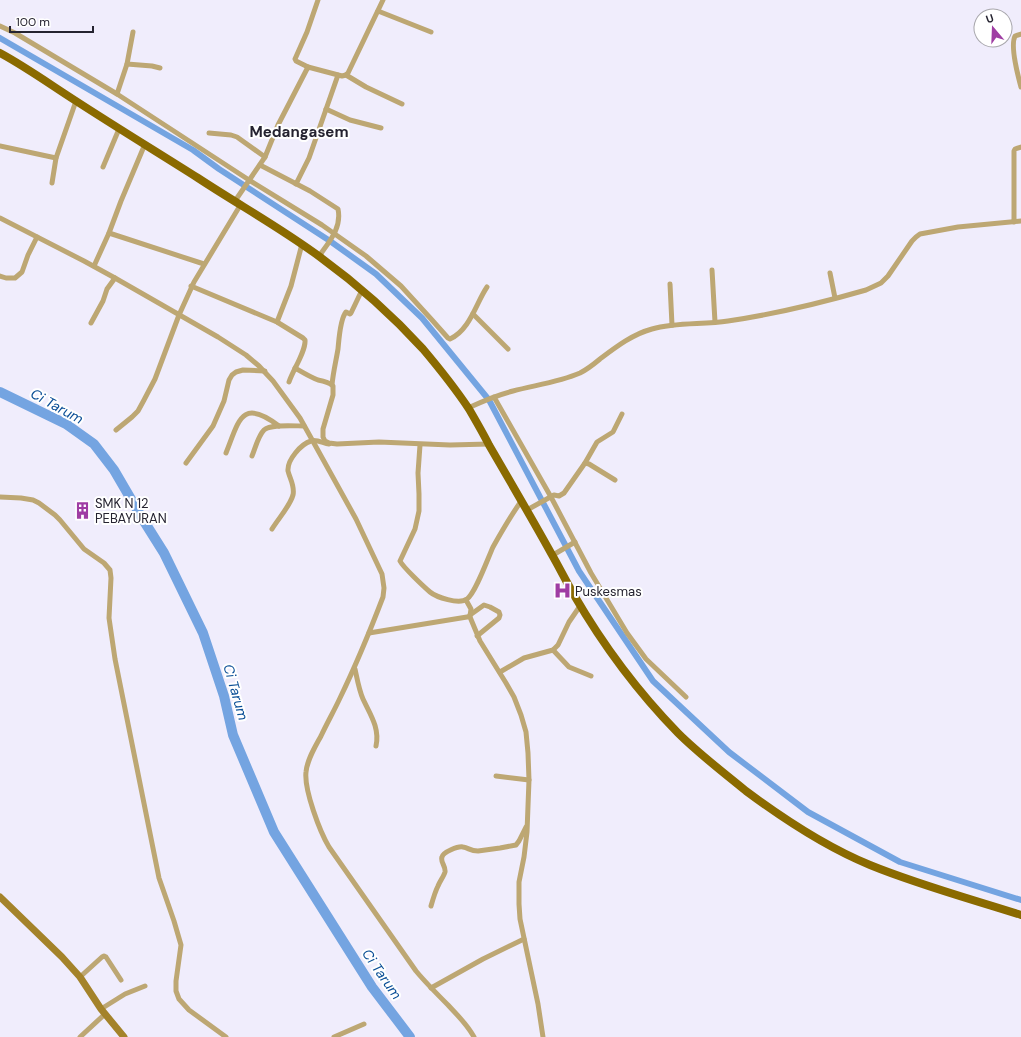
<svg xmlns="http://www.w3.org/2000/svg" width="1021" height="1037" font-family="'DM Sans',sans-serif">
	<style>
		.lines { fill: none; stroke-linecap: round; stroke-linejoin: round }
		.canal { stroke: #74a4e1; stroke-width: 6 }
		.river { stroke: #74a4e1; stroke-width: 10 }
		.street { stroke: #bda773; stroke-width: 5 }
		.secondary { stroke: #a4832a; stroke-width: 7 }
		.primary { stroke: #8a6a00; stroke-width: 8 }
		.labels { text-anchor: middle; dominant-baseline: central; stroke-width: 4; stroke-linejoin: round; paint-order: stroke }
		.poi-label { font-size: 13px; fill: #252330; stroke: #fff; text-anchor: start }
		.water-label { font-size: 14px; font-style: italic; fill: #0a4e96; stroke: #fff }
		.quarter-label { font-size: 15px; font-weight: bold; fill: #252330; stroke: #fff }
	</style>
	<rect width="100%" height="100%" fill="#f0edfc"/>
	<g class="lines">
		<polyline class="canal" points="0,38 193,150 219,169 330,241 376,274 422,318 489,400 579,571 653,681 729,752 808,812 900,862 1021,900"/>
		<polyline class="river" points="0,392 66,424 94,444 114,470 142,518 164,553 203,633 224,696 233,735 274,832 372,987 410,1037"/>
		<g class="street">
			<polyline points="378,11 431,32"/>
			<polyline points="0,26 15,33 117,94"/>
			<path d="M1021,34L1015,36C1010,46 1018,76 1021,87"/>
			<polyline points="127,64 133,32"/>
			<polyline points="308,67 296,61 295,59 307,32 318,0"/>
			<path d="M160,68L152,66L127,64L117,94L249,180L322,225L366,256L401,286L432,320L448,338L450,339C470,330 476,303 487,287"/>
			<polyline points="346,75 366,87 402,104"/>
			<polyline points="326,109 350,120 381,128"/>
			<polyline points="209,133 231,135 237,137 265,157"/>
			<polyline points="0,146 56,158 76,101"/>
			<path d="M260,165L310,191L338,209C342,228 329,242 319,256"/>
			<polyline points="103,167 119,129"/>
			<polyline points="52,183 56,158"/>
			<polyline points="296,184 309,158 338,75"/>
			<polyline points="235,201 265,157 278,125 308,67 342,76 346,75 348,73 383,0"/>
			<path d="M0,218L84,261L115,278L218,337L246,355L259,366L273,381L300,418L315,445L356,519L382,574L384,588L383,597C370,631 356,665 340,698C334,711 327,723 321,736C315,747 307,760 306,772C304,790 320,832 329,847L416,971C426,983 437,994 448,1005C458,1016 467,1024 474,1037"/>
			<polyline points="1014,222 1014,151 1015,149 1021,147"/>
			<polyline points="109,233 204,264"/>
			<polyline points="94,266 109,233 121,201 145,144"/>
			<polyline points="712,270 715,322"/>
			<polyline points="830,273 835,298"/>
			<polyline points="0,276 6,278 15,278 22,272 28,255 37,237"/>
			<polyline points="670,284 672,325"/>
			<path d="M191,286L277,322L303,338L305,340C306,351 293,370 289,382"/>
			<polyline points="473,314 508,349"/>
			<polyline points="277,322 291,286 302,244"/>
			<polyline points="91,323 103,301 107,289 115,278"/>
			<path d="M295,368C302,372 310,377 318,380C324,381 329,382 333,386V395L323,429V437L325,441L329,443L337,444L379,442L450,445L489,444"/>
			<path d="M332,385C333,373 336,361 338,349C339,339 340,319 346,312L350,314L351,313L362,290"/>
			<polyline points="494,397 551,497 591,573 627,633 646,659 686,697"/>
			<path d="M468,408C483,401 497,395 513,391C536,385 559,382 580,373C588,369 594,364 600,359C616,347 633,334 652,329C677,322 703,325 728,321C775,314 821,303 866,290L881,283L888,276L912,241L916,237L920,234L958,227L1021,221"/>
			<polyline points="116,430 132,417 138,411 144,400 155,379 179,315 194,282 241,204"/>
			<path d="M420,445L418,473L419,494V511L415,529L400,561C403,567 423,586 430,592C436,597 459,605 467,599C475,594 488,558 493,547C502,531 511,515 522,500"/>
			<path d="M226,453C239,421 241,397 279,426"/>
			<path d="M252,456C255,449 258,436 264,430C270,424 295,426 304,426"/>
			<polyline points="186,463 213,426 224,401 229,380 232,375 236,372 243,370 265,371"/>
			<polyline points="585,463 597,442 613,432 622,414"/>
			<polyline points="0,497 21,498 33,500 39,503 55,515 60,520 84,549 104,563 110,570 111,578 109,618 115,659 159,878 174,921 181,945 176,981 176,991 179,999 189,1010 226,1037"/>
			<polyline points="527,510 554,495 559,496 564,493 585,463 589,464 615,480"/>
			<path d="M272,529C278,519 290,506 293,495C295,486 290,479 288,471C287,460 301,444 311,441C316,439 323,443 329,444"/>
			<polyline points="553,555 575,542"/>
			<polyline points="466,600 471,609 470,616"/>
			<polyline points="470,615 484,605 490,607 499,612 500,615 499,618 477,636"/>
			<polyline points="369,633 467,617 470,617 480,641 506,683 514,697 521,715 526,732 528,753 529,780 527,832 524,857 519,882 519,904 520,919 538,1004 543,1037"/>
			<polyline points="553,650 569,667 591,676"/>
			<path d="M355,669C357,678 359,690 363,699C370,714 380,728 376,746"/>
			<polyline points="500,672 524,658 553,650 558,645 569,622 580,606"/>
			<polyline points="496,776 529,780"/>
			<path d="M431,906C433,899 435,892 438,886C440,881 444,876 445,872C446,866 440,862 442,857C443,852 458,846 463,847C469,848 470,851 478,851L500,848L516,845L519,841L526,827"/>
			<polyline points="80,977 102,957 104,956 106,957 121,980"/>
			<polyline points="431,988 483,959 524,939"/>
			<polyline points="101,1009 125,994 145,986"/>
			<polyline points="80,1037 105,1014"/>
			<polyline points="334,1037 364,1024"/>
		</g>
		<polyline class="secondary" points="0,897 62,957 80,977 101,1009 124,1037"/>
		<path class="primary" d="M0,53C26,67 51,85 76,101C116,127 157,152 198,178C239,205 281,228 320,257C357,284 392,315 423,349C439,368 455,388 469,409C476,421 483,433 489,445C510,481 531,517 551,553C559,567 566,581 574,595C603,645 638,692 678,733C699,754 723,772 746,791C785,820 826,847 870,865C919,885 971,899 1021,915"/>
	</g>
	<defs>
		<symbol id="building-bare" viewBox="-9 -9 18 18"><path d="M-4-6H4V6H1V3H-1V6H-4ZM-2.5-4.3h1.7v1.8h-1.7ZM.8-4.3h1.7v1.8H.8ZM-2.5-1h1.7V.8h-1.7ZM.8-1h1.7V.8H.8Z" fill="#9f3da3" stroke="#fff" stroke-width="2.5" paint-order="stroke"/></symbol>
		<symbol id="hospital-bare" viewBox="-9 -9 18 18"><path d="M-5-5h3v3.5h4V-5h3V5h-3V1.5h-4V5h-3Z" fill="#9f3da3" stroke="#fff" stroke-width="2.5" paint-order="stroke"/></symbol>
	</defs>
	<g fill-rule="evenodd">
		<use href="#building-bare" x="70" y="498" width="25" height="25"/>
		<use href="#hospital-bare" x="550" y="578" width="25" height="25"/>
	</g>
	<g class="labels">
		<g class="poi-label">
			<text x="95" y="503">SMK N 12<tspan x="95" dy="15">PEBAYURAN</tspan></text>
			<text x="575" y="591">Puskesmas</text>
		</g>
		<g class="water-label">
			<text transform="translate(57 406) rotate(29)">Ci Tarum</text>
			<text transform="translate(236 692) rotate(74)">Ci Tarum</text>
			<text transform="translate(382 974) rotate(55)">Ci Tarum</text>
		</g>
		<g class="quarter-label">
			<text x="299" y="132">Medangasem</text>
		</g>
	</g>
	<g transform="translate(993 28) rotate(341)"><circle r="19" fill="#ffffff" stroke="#a8a7ac"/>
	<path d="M0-3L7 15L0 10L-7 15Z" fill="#9f3da3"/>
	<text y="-6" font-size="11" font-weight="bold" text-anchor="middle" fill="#252330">U</text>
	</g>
	<path d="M10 26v6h83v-6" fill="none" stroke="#252330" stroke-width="2"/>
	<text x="16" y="26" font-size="12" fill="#252330" stroke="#ffffff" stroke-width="3" paint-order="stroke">100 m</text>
</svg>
